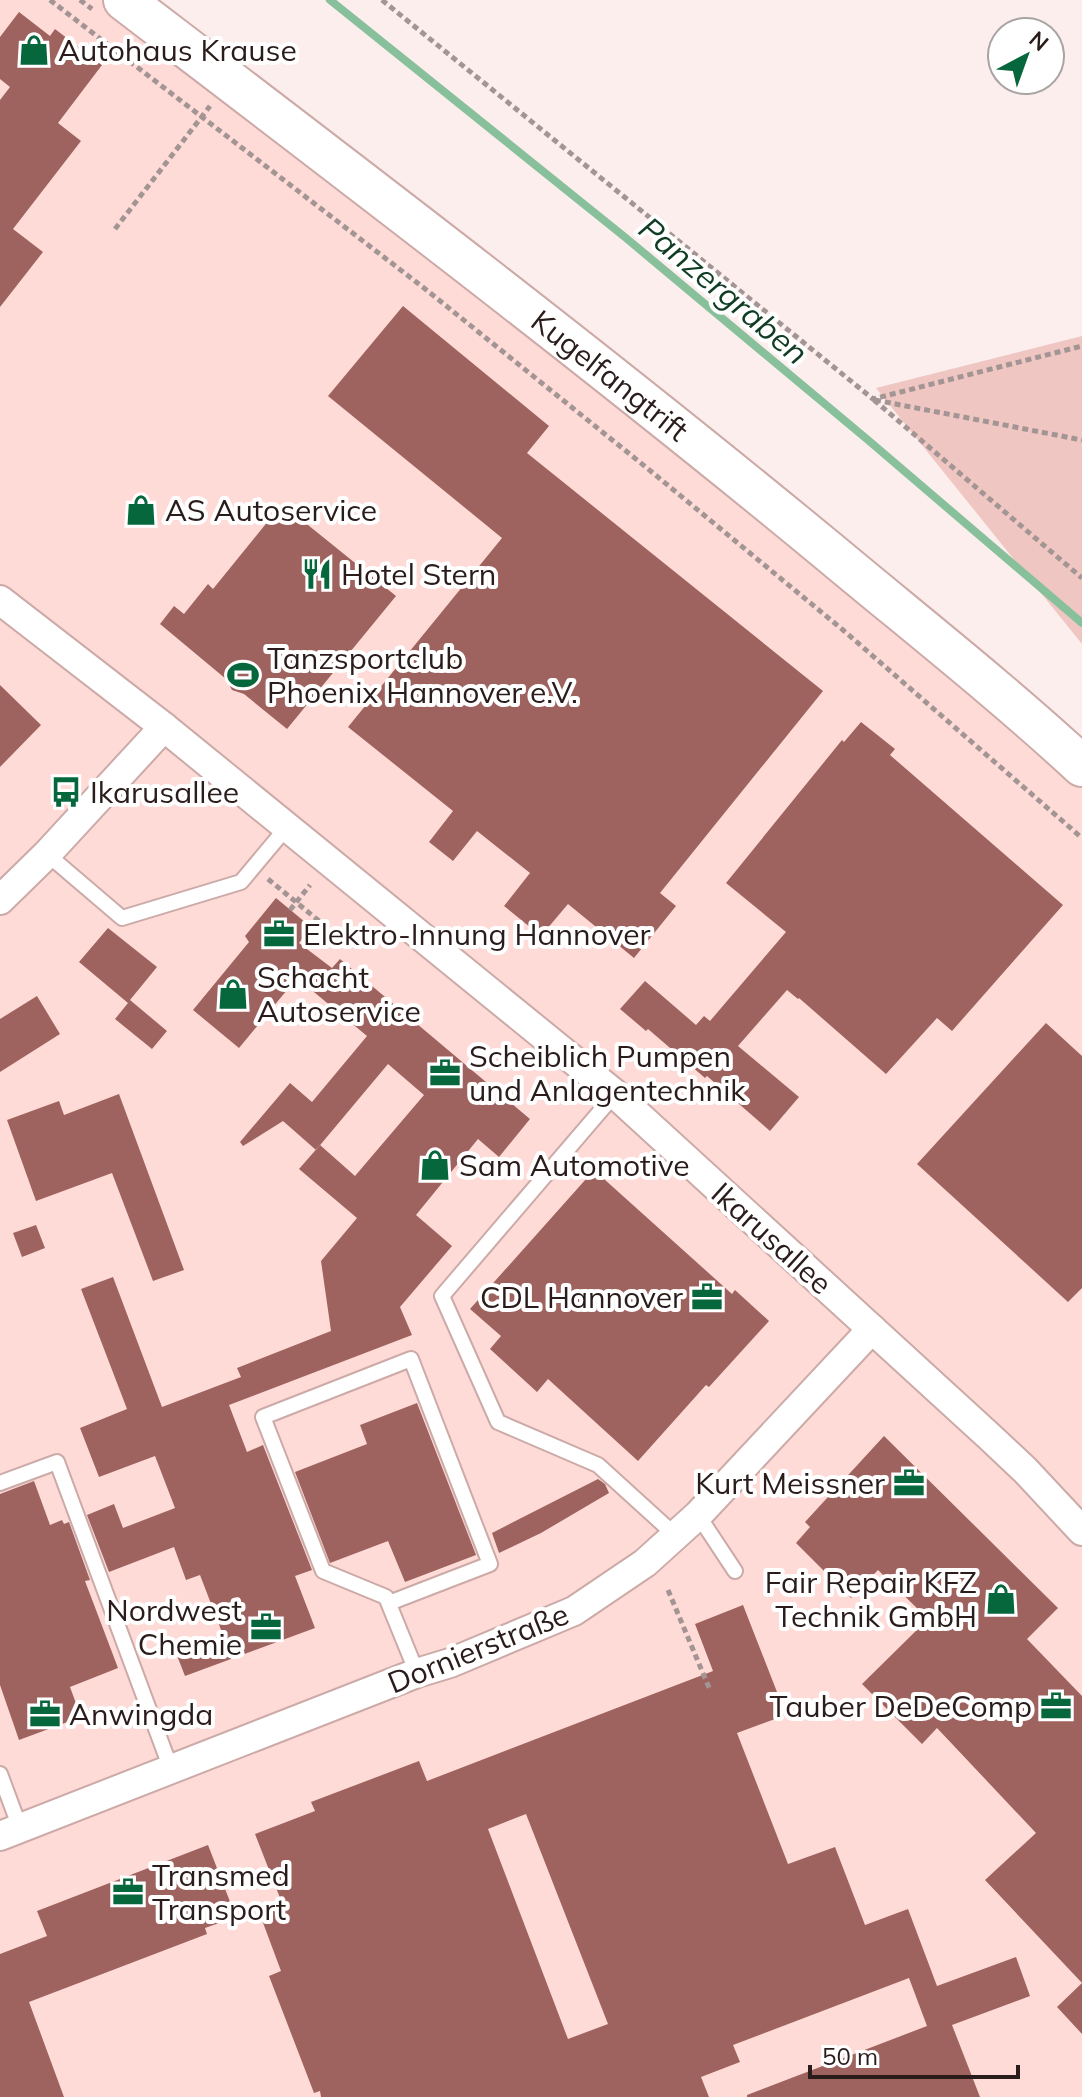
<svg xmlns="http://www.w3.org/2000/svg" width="1082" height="2097" font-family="Mulish,sans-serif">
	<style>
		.built { fill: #ffdbd8 }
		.green { fill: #efc6c2 }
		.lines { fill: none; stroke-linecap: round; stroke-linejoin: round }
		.stream { stroke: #89c09c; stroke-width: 8 }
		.building { fill: #9e635e; fill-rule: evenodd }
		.lane-casing { stroke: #ccaaa7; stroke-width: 18 }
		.street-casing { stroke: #ccaaa7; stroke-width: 32 }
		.secondary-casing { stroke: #ccaaa7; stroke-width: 44 }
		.path { stroke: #a39594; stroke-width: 5; stroke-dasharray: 6 4; stroke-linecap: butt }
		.lane { stroke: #fff; stroke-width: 14 }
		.street { stroke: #fff; stroke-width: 28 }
		.secondary { stroke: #fff; stroke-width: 40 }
		.labels { text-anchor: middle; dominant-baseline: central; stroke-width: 8; stroke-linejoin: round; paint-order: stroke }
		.poi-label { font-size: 30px; fill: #291c1b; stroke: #fff; text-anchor: start }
		.street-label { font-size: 30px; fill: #291c1b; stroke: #fff }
		.water-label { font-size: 32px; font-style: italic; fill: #103c24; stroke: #fff }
	</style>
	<rect width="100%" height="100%" fill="#fceeec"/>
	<polygon class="built" points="0,0 124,0 1082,766 1082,2097 0,2097"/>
	<polygon class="green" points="1082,336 1082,644 876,388"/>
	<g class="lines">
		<polyline class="stream" points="330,0 626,238 868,440 1082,623"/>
	</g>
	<g class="building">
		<polygon points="19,12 50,36 55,29 102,65 58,123 81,141 13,229 43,252 0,307 0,100 10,87 0,79 0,37"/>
		<polygon points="403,306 549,426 527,453 823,691 660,893 676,906 634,958 568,904 541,936 504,906 530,873 477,831 453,861 429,842 453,811 348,727 502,538 328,396"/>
		<polygon points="282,504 396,596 287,729 244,694 232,690 226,679 160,624 174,606 184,614 208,584 213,589"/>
		<polygon points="0,685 41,725 0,767"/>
		<polygon points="861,722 895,749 890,755 1063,905 952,1031 937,1018 886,1074 799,998 798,999 787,990 738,1046 799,1097 770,1131 707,1076 705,1078 648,1029 646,1031 620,1009 645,981 696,1025 704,1016 710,1021 786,932 726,883 842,740 844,742"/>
		<polygon points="276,898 311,927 299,943 332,968 340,959 530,1119 499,1157 478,1139 416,1215 452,1246 400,1307 412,1335 229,1405 247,1452 263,1445 312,1570 295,1576 315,1628 185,1676 176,1653 223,1635 200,1575 186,1580 174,1547 109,1572 87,1515 114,1504 123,1528 175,1508 155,1456 99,1477 80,1428 127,1409 81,1289 113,1277 162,1407 241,1377 237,1368 331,1331 321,1261 357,1218 299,1169 320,1145 355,1176 424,1095 388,1064 316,1150 283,1121 243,1146 240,1142 290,1083 312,1102 367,1036 297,978 239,1048 193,1010 249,942 245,936"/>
		<polygon points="108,928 157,967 130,1000 167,1031 152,1049 115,1019 128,1003 79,962"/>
		<polygon points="37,996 60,1034 0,1072 0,1019"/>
		<polygon points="1046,1023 1082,1056 1082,1288 1068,1302 917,1164"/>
		<polygon points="119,1094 184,1270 153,1281 112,1173 36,1201 7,1120 59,1101 64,1115"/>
		<polygon points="594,1170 732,1294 735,1290 769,1321 709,1387 706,1385 638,1461 548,1379 537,1392 490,1349 501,1336 470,1309"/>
		<polygon points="36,1225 45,1248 22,1257 13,1233"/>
		<polygon points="417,1403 476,1555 405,1582 388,1541 330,1563 295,1472 367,1444 360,1425"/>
		<polygon points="884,1436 1058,1608 1027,1639 1082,1696 1082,1983 985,1880 1036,1833 937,1728 922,1744 862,1684 928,1619 878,1570 851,1598 796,1543 810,1527 805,1522"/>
		<polygon points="598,1479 605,1484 609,1493 541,1533 499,1553 492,1533"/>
		<polygon points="34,1481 50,1525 62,1520 64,1524 69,1522 90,1580 85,1581 118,1668 70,1687 81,1717 19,1740 0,1685 0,1494"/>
		<path d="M743,1605L786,1715L737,1733L788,1864L835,1847L865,1925L908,1909L937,1986L1016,1957L1030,1996L952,2025L980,2097H747V2095L927,2026L909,1978L733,2045L740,2062L701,2077L709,2097H321L320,2091L314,2093L269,1976L281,1971L259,1912L282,1903L255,1834L315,1811L311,1802L419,1761L427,1781L713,1671L695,1624ZM526,1814L608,2024L568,2039L488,1829Z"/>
		<polygon points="208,1845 236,1917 205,1928 207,1934 29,2002 64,2097 0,2097 0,1954 47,1936 37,1911"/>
		<polygon points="1082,1983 1082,2034 1057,2007"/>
	</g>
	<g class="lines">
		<defs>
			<g id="lane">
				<polyline points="47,854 122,918 241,882 287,827"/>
				<polyline points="615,1094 442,1296 498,1422 598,1465 675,1535"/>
				<polyline points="0,1483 57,1462 171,1769"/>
				<polyline points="698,1515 735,1571"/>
				<polyline points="389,1603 490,1564 411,1359 263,1417 323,1571 386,1597 417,1673"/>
				<polyline points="0,1774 20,1828"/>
			</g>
			<g id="street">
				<polyline points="0,600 164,727 615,1094 991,1438 1025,1470 1082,1531"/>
				<polyline points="0,900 47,854 164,727"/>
				<polyline points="0,1836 417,1673 450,1663 574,1611 645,1563 698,1515 872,1329"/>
			</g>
			<g id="secondary">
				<path id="s1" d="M124,0C361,181 598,361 828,551C913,622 1001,691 1082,766"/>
			</g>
		</defs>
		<use href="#lane" class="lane-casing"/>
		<use href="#street" class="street-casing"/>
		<use href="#secondary" class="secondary-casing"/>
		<g class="path">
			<polyline points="50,0 424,288 647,468 843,630 1082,838"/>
			<polyline points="80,0 92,9"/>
			<polyline points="382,0 873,399 1082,346"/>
			<polyline points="115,229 210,106"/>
			<polyline points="874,400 1082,578"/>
			<polyline points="875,400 1082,440"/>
			<polyline points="268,879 341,939"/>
			<polyline points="290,910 310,885"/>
			<polyline points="668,1590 710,1690"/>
		</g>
		<use href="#lane" class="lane"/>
		<use href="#street" class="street"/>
		<use href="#secondary" class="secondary"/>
	</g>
	<defs>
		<symbol id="shop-bare" viewBox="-9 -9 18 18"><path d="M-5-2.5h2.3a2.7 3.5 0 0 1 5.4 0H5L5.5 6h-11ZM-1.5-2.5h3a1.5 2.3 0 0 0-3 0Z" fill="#06673c" stroke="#fff" stroke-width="2.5" paint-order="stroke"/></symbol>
		<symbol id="restaurant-bare" viewBox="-9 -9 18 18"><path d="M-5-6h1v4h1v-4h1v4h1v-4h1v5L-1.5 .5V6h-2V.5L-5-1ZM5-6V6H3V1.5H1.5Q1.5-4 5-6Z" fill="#06673c" stroke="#fff" stroke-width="2.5" paint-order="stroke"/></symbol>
		<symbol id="stadium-bare" viewBox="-9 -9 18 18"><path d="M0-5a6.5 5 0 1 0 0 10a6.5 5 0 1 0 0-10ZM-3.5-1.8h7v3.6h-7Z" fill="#06673c" stroke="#fff" stroke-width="2.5" paint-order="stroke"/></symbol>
		<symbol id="bus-bare" viewBox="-9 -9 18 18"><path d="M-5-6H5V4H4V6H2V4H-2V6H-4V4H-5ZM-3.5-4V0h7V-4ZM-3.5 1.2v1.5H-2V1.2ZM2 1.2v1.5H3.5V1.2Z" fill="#06673c" stroke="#fff" stroke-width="2.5" paint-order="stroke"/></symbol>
		<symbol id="office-bare" viewBox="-9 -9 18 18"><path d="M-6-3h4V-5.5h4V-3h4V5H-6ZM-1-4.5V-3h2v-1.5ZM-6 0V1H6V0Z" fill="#06673c" stroke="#fff" stroke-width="2.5" paint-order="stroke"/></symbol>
	</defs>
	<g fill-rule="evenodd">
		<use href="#shop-bare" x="12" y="28" width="44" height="44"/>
		<use href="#shop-bare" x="119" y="488" width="44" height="44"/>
		<use href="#restaurant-bare" x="295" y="552" width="44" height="44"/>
		<use href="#stadium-bare" x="221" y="653" width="44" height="44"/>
		<use href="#bus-bare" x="44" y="770" width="44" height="44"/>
		<use href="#office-bare" x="257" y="912" width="44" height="44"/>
		<use href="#shop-bare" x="211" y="972" width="44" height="44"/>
		<use href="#office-bare" x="423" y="1051" width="44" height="44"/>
		<use href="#shop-bare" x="413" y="1143" width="44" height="44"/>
		<use href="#office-bare" x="685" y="1275" width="44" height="44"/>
		<use href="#office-bare" x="887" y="1461" width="44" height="44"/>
		<use href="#shop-bare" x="979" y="1577" width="44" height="44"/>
		<use href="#office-bare" x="244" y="1605" width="44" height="44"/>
		<use href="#office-bare" x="1034" y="1684" width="44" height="44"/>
		<use href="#office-bare" x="23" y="1692" width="44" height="44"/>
		<use href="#office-bare" x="106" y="1870" width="44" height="44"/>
	</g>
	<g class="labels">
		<g class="poi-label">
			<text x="58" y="50">Autohaus Krause</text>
			<text x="165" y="510">AS Autoservice</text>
			<text x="341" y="574">Hotel Stern</text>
			<text x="267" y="658">Tanzsportclub<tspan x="267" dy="34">Phoenix Hannover e.V.</tspan></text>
			<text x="90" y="792">Ikarusallee</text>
			<text x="303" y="934">Elektro-Innung Hannover</text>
			<text x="257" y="977">Schacht<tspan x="257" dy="34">Autoservice</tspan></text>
			<text x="469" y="1056">Scheiblich Pumpen<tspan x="469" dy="34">und Anlagentechnik</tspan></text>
			<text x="459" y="1165">Sam Automotive</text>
			<text x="683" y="1297" text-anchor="end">CDL Hannover</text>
			<text x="885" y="1483" text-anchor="end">Kurt Meissner</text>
			<text x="977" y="1582" text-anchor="end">Fair Repair KFZ<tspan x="977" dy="34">Technik GmbH</tspan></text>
			<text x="242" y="1610" text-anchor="end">Nordwest<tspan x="242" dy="34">Chemie</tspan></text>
			<text x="1032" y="1706" text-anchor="end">Tauber DeDeComp</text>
			<text x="69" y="1714">Anwingda</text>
			<text x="152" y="1875">Transmed<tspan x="152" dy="34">Transport</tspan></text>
		</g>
		<g class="street-label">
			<text stroke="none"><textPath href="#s1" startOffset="614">Kugelfangtrift</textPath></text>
			<text transform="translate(772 1238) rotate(42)">Ikarusallee</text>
			<text transform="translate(478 1648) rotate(-22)">Dornierstraße</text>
		</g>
		<g class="water-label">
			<text transform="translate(724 290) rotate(40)">Panzergraben</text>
		</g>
	</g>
	<g transform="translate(1026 56) rotate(41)"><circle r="38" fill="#ffffff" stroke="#a9a4a4" stroke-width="2"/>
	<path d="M0-6L14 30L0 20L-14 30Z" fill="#06673c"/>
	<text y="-12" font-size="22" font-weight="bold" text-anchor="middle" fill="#291c1b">N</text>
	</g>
	<path d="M810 2065v12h208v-12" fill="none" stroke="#291c1b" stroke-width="4"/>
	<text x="822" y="2065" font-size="24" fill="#291c1b" stroke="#ffffff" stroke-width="6" paint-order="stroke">50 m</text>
</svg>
